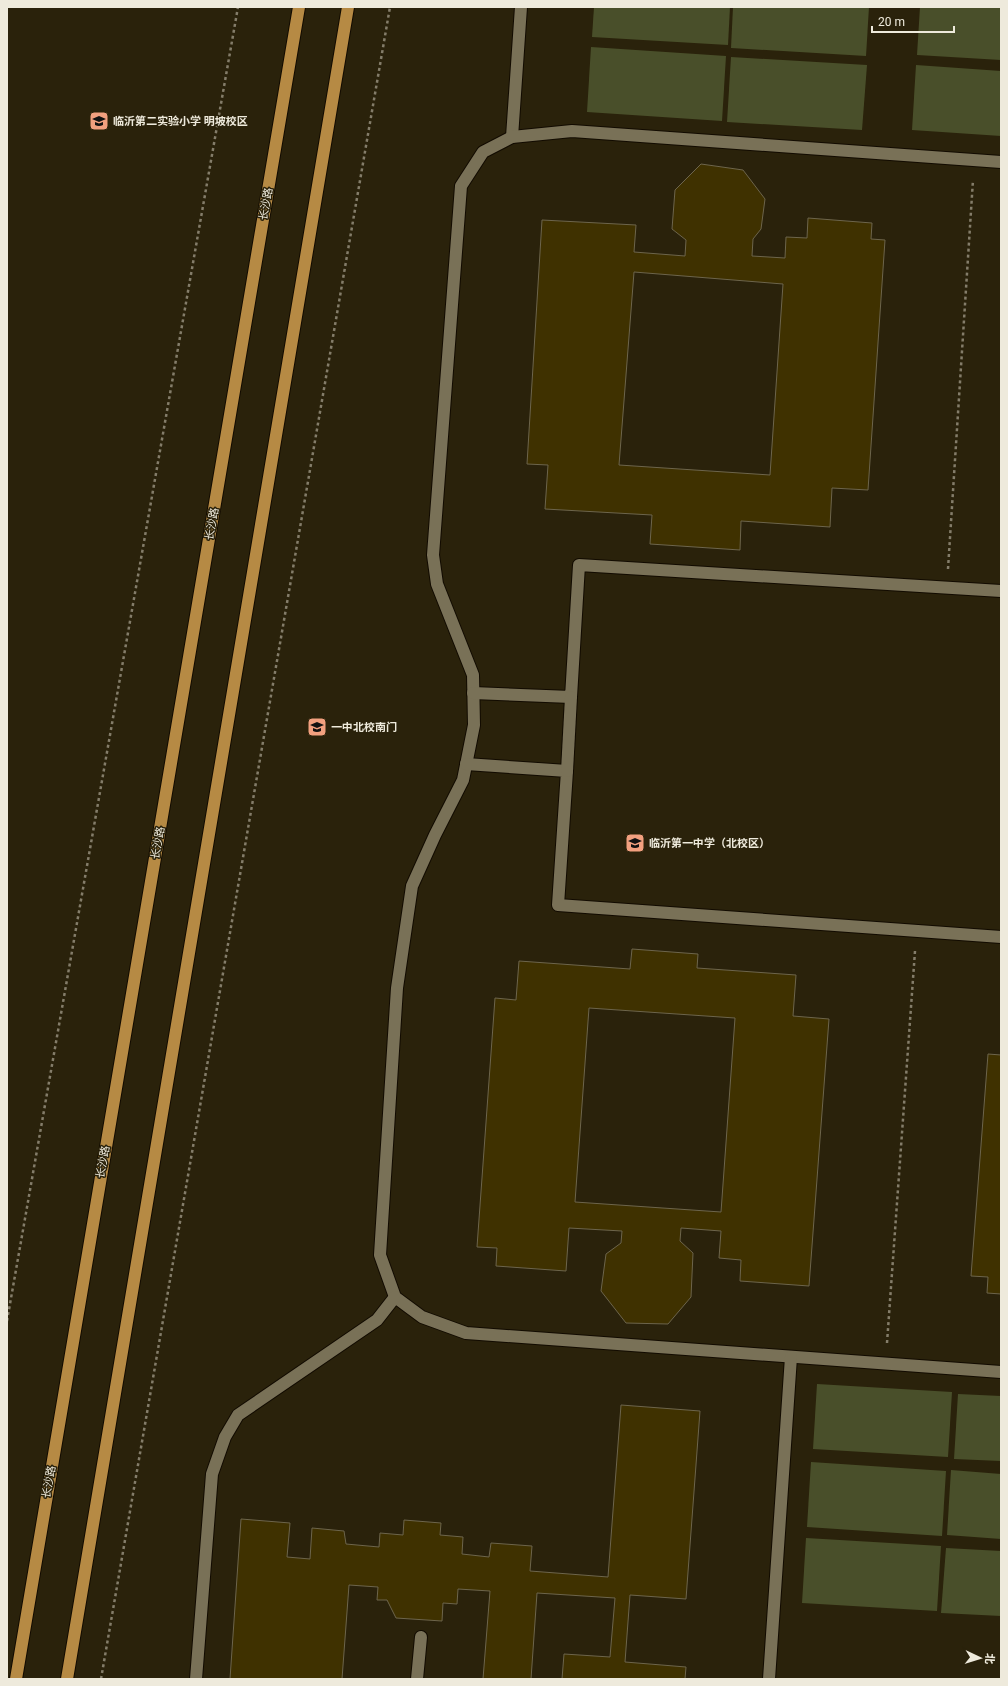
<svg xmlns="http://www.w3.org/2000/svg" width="1008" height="1686" font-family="Roboto,'Noto Sans SC',sans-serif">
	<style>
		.green { fill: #494f2a }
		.building { fill: #3f3100; stroke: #6d654c; fill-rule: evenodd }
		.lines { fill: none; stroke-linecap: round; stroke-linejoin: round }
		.minor-casing { stroke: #120b00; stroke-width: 14 }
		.major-casing { stroke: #120b00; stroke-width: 14 }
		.path { stroke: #847d6a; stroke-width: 2.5; stroke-dasharray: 3 3; stroke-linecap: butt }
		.minor { stroke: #797157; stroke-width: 12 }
		.major { stroke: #b68a44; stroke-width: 12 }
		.labels { text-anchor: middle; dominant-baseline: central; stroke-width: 3; stroke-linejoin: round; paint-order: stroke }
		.poi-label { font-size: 11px; font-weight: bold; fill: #eeeadc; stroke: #2a220b; text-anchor: start }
		.street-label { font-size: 11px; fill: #eeeadc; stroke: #2a220b }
	</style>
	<rect width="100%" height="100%" fill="#2a220b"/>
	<g class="green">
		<polygon points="594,7 730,7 728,45 592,37"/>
		<polygon points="733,7 869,7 866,56 731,48"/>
		<polygon points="920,7 1001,7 1001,60 917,55"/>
		<polygon points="591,47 726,56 722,121 587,112"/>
		<polygon points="731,57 867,65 862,130 727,122"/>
		<polygon points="916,65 1001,71 1001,136 912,130"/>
		<polygon points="817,1384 952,1392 948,1457 813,1449"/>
		<polygon points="958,1394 1001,1396 1001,1461 954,1459"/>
		<polygon points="811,1462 946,1471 942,1536 807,1527"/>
		<polygon points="951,1470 1001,1474 1001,1539 947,1535"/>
		<polygon points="806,1538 941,1546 937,1611 802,1603"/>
		<polygon points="946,1548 1001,1551 1001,1616 941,1613"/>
	</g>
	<g class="building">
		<path d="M701,164L743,170L765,199L761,229L753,239L752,256L785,258L786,237L807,238L808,218L872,223L871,239L885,240L868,490L832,488L830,527L741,521L740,550L650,544L652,515L545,509L548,465L527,464L542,220L636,225L634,252L685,256L686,240L672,229L675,190ZM634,272L783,284L770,475L619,465Z"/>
		<path d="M632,949L698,954L697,968L796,975L793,1016L829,1019L809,1286L740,1281L741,1260L719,1258L721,1231L681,1228L680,1241L693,1253L691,1297L668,1324L626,1323L601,1291L606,1254L621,1243L622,1231L569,1228L566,1271L496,1266L497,1248L477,1247L495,998L516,1000L519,961L630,969ZM589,1008L735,1018L721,1212L575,1202Z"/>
		<polygon points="988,1054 1001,1055 1001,1294 987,1293 988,1277 971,1276"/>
		<polygon points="621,1405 700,1411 686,1599 630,1595 625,1662 686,1667 685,1679 562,1679 564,1654 610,1657 615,1598 537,1593 531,1679 483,1679 490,1591 458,1589 457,1604 443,1603 442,1621 396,1618 387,1600 377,1600 378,1587 349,1585 342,1679 230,1679 241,1519 290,1523 287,1557 310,1559 312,1528 344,1531 346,1544 379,1547 380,1533 403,1535 404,1520 441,1523 440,1535 463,1537 462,1554 489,1557 491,1543 532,1546 530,1571 608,1577"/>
	</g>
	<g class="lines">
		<defs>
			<g id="minor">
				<polyline points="512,137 521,7"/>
				<polyline points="1001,162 572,131 512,137 483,152 461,186 433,555 437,584 473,675 474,725 463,780 435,835 412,886 397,988 380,1255 395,1297 422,1317 466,1333 1001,1372"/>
				<polyline points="473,693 571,697 579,565 1001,591"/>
				<polyline points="466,764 567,771 558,905 1001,937"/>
				<polyline points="567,771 571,697"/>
				<polyline points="196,1679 212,1474 225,1437 238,1415 377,1320 395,1297"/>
				<polyline points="417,1679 421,1637"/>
				<polyline points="769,1679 791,1357"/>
			</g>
			<g id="major">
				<polyline points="16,1679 299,7"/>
				<polyline points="67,1679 348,7"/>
			</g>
		</defs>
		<use href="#minor" class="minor-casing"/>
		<use href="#major" class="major-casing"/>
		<g class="path">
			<polyline points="948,569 973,180"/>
			<polyline points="7,1321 238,7"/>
			<polyline points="887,1343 915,951"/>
			<polyline points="101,1679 390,7"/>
		</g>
		<use href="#minor" class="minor"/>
		<use href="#major" class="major"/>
	</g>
	<defs>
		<symbol id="school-square" viewBox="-11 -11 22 22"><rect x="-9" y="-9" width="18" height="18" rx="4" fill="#f2a07f" stroke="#2a220b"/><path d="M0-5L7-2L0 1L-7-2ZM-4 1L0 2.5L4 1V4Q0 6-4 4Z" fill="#111"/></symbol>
	</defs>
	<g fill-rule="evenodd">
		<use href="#school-square" x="88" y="110" width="22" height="22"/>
		<use href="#school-square" x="306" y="716" width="22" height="22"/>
		<use href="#school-square" x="624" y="832" width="22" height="22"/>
	</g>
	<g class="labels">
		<g class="poi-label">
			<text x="113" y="121">临沂第二实验小学 明坡校区</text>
			<text x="331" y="727">一中北校南门</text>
			<text x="649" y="843">临沂第一中学（北校区）</text>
		</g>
		<g class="street-label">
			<text transform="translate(266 204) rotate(-80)">长沙路</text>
			<text transform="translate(212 524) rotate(-80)">长沙路</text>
			<text transform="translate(158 843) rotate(-80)">长沙路</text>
			<text transform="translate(103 1162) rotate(-80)">长沙路</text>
			<text transform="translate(49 1482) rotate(-80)">长沙路</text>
		</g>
	</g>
	<rect width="1008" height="1686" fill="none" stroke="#eeeadc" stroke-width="16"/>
	<g transform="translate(980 1658) rotate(94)" stroke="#2a220b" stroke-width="3" paint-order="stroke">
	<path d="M0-3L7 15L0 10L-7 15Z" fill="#eeeadc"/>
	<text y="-6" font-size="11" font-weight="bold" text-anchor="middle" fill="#eeeadc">北</text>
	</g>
	<path d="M872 26v6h82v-6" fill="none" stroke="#eeeadc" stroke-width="2"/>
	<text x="878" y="26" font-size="12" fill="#eeeadc" stroke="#2a220b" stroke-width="3" paint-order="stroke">20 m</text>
</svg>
